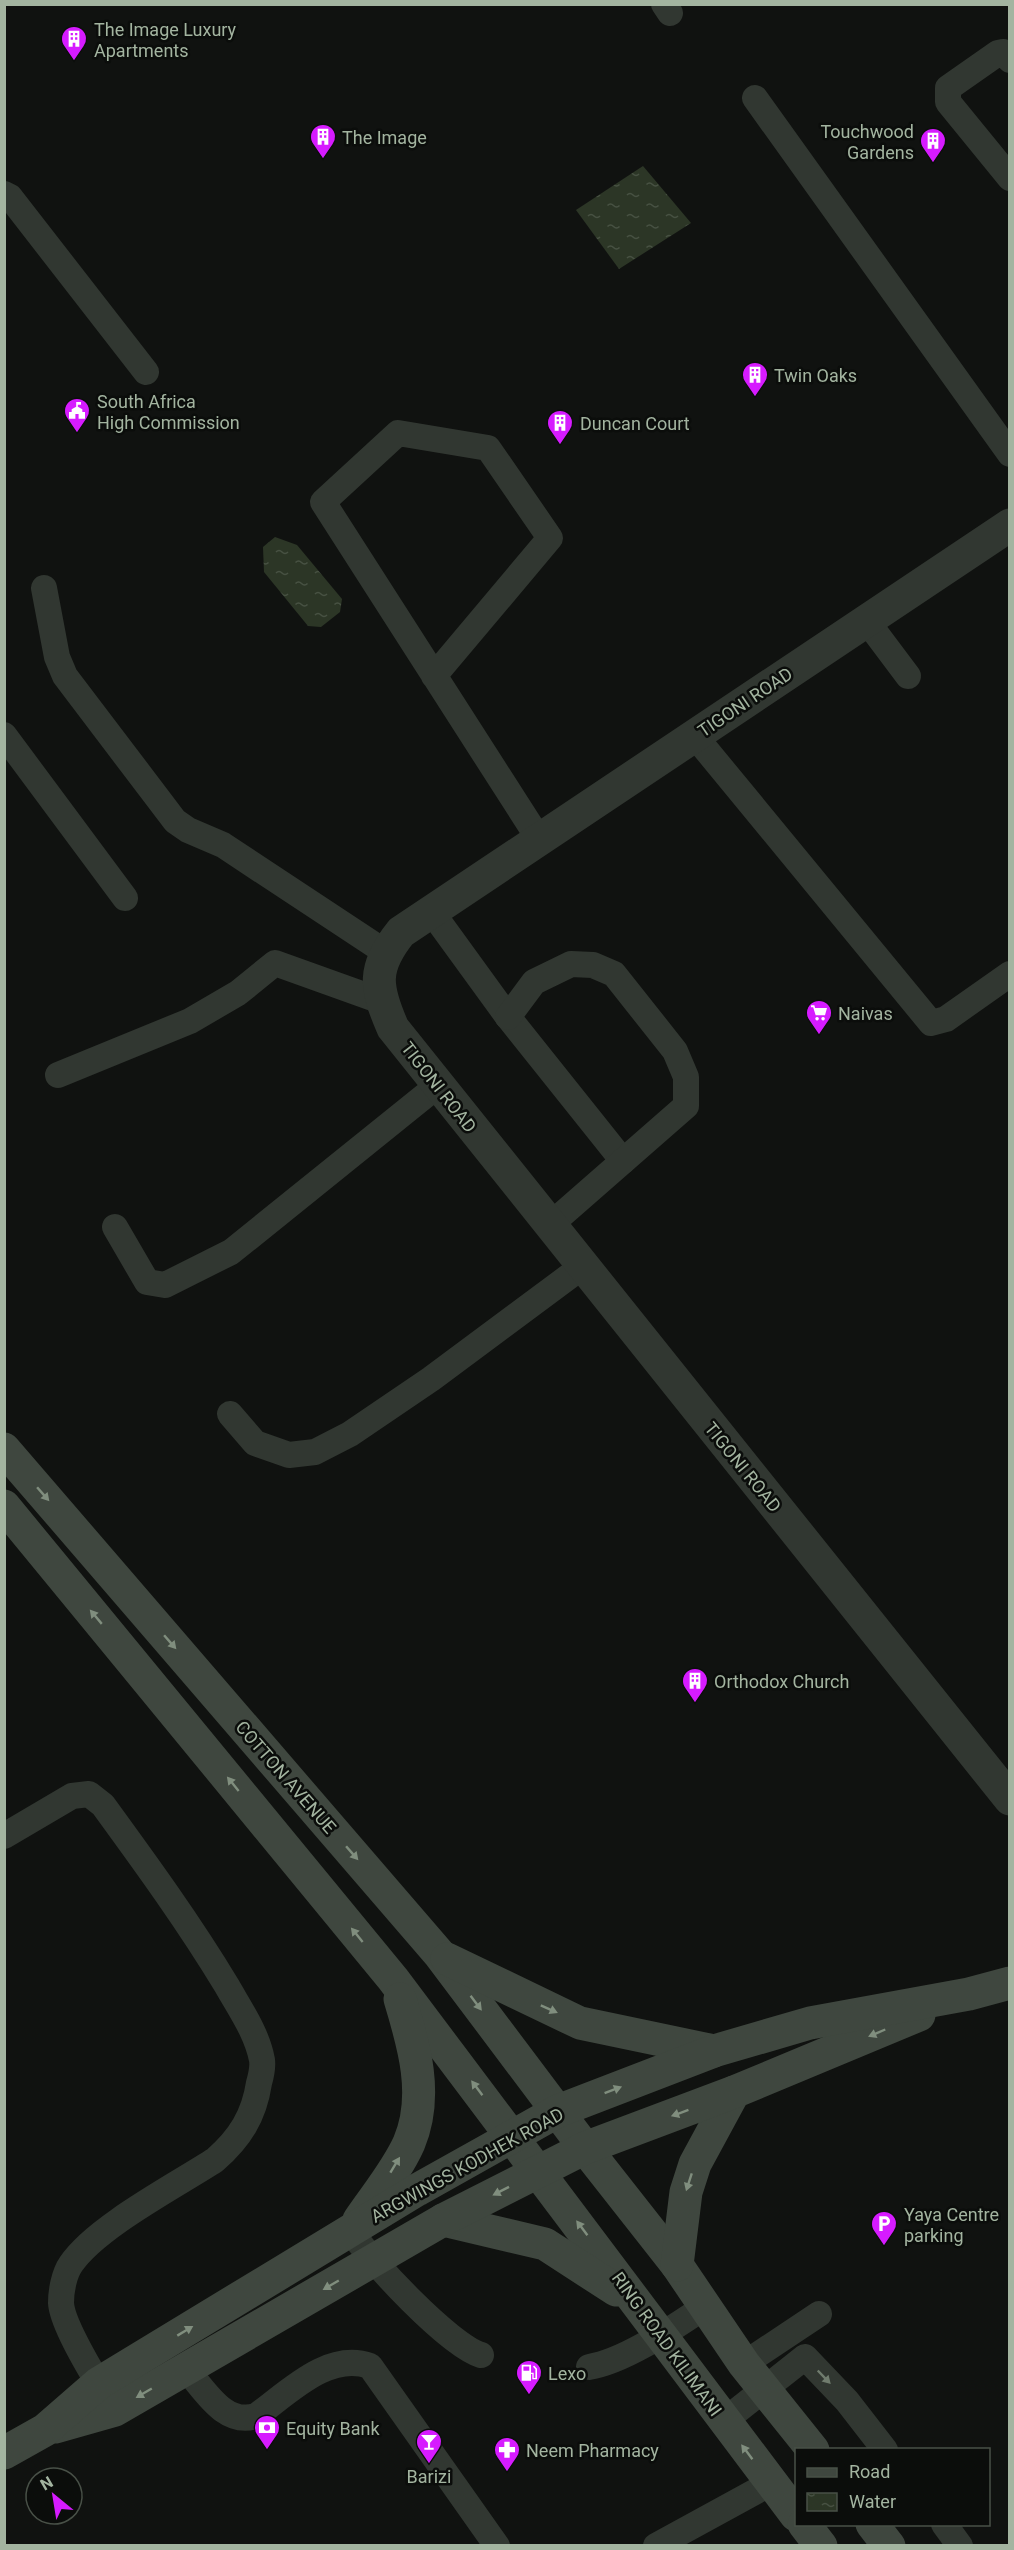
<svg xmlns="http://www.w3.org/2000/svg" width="1014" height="2550" font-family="Roboto,sans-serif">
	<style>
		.water { fill: url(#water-ripples) }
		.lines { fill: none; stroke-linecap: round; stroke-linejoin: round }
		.lane { stroke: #313731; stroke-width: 26 }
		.street { stroke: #313731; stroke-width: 33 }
		.secondary { stroke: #3f473f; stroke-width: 33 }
		.oneway { fill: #808e7e }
		.oneway2 { fill: #707c6e }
		.labels { text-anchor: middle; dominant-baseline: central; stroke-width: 5; stroke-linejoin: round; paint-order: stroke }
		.poi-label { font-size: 18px; fill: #a3b4a0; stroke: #0b0d0b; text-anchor: start }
		.street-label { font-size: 18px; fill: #a3b4a0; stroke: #0b0d0b }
	</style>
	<defs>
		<pattern id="water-ripples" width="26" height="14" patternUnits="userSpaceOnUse" patternTransform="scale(1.5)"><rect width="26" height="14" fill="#2c3626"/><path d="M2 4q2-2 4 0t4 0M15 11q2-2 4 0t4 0" fill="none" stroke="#475142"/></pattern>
	</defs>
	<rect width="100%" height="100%" fill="#101210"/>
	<g class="water">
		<polygon points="643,166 691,223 619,269 576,210"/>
		<polygon points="275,537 297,545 342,599 340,612 321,627 308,626 264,572 263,547"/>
	</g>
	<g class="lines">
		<g class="lane">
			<polyline points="664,4 670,13"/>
			<polyline points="1010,60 1003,52 998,53 948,88 948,102 1010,178"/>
			<polyline points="755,98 1010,454"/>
			<polyline points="4,194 10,197 146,372"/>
			<polyline points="44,588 57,657 65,676 175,821 188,830 223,845 385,952"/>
			<polyline points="866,620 908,676"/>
			<polyline points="434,676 550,538 488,448 398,433 323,502 539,839"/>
			<polyline points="4,735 125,898"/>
			<polyline points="694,735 931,1023 946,1019 1010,974"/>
			<polyline points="431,911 508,1017 623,1161"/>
			<polyline points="508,1017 534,982 571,964 593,965 614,974 675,1051 686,1077 686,1106 550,1225"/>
			<polyline points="58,1075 190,1021 238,993 275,963 381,1001"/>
			<polyline points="115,1227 147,1282 165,1285 231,1252 437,1086"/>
			<polyline points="230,1414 255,1443 289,1455 315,1452 350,1434 431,1379 583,1266"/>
			<path d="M4,1836L72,1796L89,1794L103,1805C146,1864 189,1923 227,1986C240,2009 257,2033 262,2060C263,2067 261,2076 259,2083C254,2116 240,2138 215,2160C175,2186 96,2227 71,2264C64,2274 61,2291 61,2303C62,2324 95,2378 107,2397"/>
			<path d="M351,2231C370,2261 449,2345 481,2355"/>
			<polyline points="744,2364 819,2314"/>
			<path d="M589,2367C626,2361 674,2327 706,2306"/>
			<path d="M186,2369C205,2390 224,2426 256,2416C288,2393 328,2351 370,2366L497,2546"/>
			<polyline points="724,2421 805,2357 847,2401 885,2450"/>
			<polyline points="944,2524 960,2546"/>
			<polyline points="656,2546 771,2483"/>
		</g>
		<path class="street" d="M1010,525L401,932C372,968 375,987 393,1028L1010,1799"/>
		<g class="secondary">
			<polyline points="4,1449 440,1955 585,2148 677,2265 744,2364 813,2450"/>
			<polyline points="4,1506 393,1979 796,2515"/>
			<polyline points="447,1959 580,2023 714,2051"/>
			<path d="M359,2220C376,2195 397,2170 409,2143C429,2096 414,2045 400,1999"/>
			<polyline points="443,2220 545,2244 616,2290"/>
			<polyline points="677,2265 686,2192 695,2164 734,2092"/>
			<polyline points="55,2427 115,2410 443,2220 585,2148 734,2092 919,2015"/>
			<polyline points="4,2453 45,2430 99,2383 417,2190 558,2111 714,2051 810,2023 969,1994 1010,1983"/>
			<polyline points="804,2524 821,2546"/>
			<polyline points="872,2524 889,2546"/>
		</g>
	</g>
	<defs><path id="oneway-solid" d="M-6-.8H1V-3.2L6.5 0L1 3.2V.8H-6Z" transform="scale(1.5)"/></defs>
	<g class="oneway">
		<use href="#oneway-solid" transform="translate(43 1494) rotate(49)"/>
		<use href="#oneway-solid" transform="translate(96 1617) rotate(-130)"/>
		<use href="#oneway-solid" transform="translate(170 1642) rotate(49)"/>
		<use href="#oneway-solid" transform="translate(233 1784) rotate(-129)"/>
		<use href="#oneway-solid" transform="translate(352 1853) rotate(49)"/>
		<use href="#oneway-solid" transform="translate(357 1935) rotate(-129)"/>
		<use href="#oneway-solid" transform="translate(476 2003) rotate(53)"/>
		<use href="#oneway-solid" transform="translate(549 2009) rotate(24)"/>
		<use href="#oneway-solid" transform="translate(877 2033) rotate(157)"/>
		<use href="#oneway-solid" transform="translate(477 2088) rotate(-127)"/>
		<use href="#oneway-solid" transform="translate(613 2090) rotate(-21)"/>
		<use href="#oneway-solid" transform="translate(680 2113) rotate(160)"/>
		<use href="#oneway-solid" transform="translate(395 2165) rotate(-59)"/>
		<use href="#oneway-solid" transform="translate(689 2182) rotate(108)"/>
		<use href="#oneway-solid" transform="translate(501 2191) rotate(153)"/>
		<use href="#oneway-solid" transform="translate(582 2228) rotate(-127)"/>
		<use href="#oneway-solid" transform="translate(331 2285) rotate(150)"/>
		<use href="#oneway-solid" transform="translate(185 2331) rotate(-31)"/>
		<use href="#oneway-solid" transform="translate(144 2393) rotate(150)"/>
		<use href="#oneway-solid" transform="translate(747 2452) rotate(-127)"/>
	</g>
	<use class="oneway2" href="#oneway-solid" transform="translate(824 2377) rotate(46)"/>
	<defs>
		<symbol id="building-pin" viewBox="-11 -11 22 30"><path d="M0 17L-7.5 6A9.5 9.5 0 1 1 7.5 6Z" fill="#d61bff" stroke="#0b0d0b"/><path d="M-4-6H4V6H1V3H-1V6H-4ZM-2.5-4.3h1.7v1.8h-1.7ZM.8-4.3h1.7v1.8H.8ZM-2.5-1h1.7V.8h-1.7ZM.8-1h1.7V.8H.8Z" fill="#fff"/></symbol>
		<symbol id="civic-pin" viewBox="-11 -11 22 30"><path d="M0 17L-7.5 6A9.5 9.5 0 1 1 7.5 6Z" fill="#d61bff" stroke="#0b0d0b"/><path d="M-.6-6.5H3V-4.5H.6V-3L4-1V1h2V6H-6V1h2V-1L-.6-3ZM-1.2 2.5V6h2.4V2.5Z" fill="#fff"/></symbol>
		<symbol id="supermarket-pin" viewBox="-11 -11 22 30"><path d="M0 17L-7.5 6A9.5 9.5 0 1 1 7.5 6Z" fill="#d61bff" stroke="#0b0d0b"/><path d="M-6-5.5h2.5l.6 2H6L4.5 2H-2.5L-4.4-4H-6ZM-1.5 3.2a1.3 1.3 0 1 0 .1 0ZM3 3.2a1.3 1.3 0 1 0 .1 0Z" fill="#fff"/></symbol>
		<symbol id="parking-pin" viewBox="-11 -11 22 30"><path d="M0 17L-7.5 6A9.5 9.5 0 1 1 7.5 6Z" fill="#d61bff" stroke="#0b0d0b"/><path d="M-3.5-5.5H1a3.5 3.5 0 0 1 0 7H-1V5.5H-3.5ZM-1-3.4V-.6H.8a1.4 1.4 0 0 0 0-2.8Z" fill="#fff"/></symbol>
		<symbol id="fuel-pin" viewBox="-11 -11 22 30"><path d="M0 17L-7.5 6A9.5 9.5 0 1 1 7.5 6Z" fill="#d61bff" stroke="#0b0d0b"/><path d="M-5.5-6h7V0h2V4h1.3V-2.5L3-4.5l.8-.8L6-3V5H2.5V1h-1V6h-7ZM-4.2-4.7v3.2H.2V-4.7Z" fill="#fff"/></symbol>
		<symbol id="bank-pin" viewBox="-11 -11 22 30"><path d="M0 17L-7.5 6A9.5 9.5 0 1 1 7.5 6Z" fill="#d61bff" stroke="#0b0d0b"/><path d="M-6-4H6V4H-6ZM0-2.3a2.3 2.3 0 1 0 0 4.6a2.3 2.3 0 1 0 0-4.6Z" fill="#fff"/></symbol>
		<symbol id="bar-pin" viewBox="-11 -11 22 30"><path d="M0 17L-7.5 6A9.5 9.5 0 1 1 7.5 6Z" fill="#d61bff" stroke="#0b0d0b"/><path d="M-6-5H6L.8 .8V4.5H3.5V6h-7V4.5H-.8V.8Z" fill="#fff"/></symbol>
		<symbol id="pharmacy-pin" viewBox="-11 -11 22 30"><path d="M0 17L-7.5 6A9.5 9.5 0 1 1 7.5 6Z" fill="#d61bff" stroke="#0b0d0b"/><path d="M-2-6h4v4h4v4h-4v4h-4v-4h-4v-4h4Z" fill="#fff"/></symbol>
	</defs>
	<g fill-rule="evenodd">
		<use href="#building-pin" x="59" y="24" width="30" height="40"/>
		<use href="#building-pin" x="308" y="122" width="30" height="40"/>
		<use href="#building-pin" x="918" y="126" width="30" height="40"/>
		<use href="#building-pin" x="740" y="360" width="30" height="40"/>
		<use href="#civic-pin" x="62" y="396" width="30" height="40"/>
		<use href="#building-pin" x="545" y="408" width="30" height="40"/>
		<use href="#supermarket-pin" x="804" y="998" width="30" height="40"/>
		<use href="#building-pin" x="680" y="1666" width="30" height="40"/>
		<use href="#parking-pin" x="869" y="2209" width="30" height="40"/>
		<use href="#fuel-pin" x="514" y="2358" width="30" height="40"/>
		<use href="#bank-pin" x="252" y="2413" width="30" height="40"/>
		<use href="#bar-pin" x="414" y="2427" width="30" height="40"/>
		<use href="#pharmacy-pin" x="492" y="2435" width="30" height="40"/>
	</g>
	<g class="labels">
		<g class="poi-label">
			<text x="94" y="29">The Image Luxury<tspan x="94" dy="21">Apartments</tspan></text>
			<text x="914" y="131" text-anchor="end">Touchwood<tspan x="914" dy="21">Gardens</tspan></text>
			<text x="342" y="137">The Image</text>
			<text x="774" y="375">Twin Oaks</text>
			<text x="97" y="401">South Africa<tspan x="97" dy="21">High Commission</tspan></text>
			<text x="580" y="423">Duncan Court</text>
			<text x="838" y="1013">Naivas</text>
			<text x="714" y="1681">Orthodox Church</text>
			<text x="904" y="2214">Yaya Centre<tspan x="904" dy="21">parking</tspan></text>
			<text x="548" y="2373">Lexo</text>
			<text x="286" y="2428">Equity Bank</text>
			<text x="526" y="2450">Neem Pharmacy</text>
			<text x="429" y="2476" text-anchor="middle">Barizi</text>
		</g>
		<g class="street-label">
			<text transform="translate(745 702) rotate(-34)">TIGONI ROAD</text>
			<text transform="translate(439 1087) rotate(52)">TIGONI ROAD</text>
			<text transform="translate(743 1467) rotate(51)">TIGONI ROAD</text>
			<text transform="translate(286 1777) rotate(49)">COTTON AVENUE</text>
			<text transform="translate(467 2165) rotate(-29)">ARGWINGS KODHEK ROAD</text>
			<text transform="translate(667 2344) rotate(54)">RING ROAD KILIMANI</text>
		</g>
	</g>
	<rect width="1014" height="2550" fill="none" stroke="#a3b4a0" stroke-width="12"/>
	<rect x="795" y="2448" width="195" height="78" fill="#0b0d0b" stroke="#485047" stroke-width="1.5"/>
	<rect x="807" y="2468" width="30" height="9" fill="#3f473f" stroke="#485047" stroke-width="1.5"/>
	<text x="849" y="2478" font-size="18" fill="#a3b4a0">Road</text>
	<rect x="807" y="2493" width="30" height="18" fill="url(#water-ripples)" stroke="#485047" stroke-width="1.5"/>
	<text x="849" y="2508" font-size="18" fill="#a3b4a0">Water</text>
	<g transform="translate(54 2496) rotate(330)"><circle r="28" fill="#0b0d0b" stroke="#485047" stroke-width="1.5"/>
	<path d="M0-4.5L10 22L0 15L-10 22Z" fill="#d61bff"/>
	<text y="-9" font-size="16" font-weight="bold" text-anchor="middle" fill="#a3b4a0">N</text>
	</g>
</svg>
